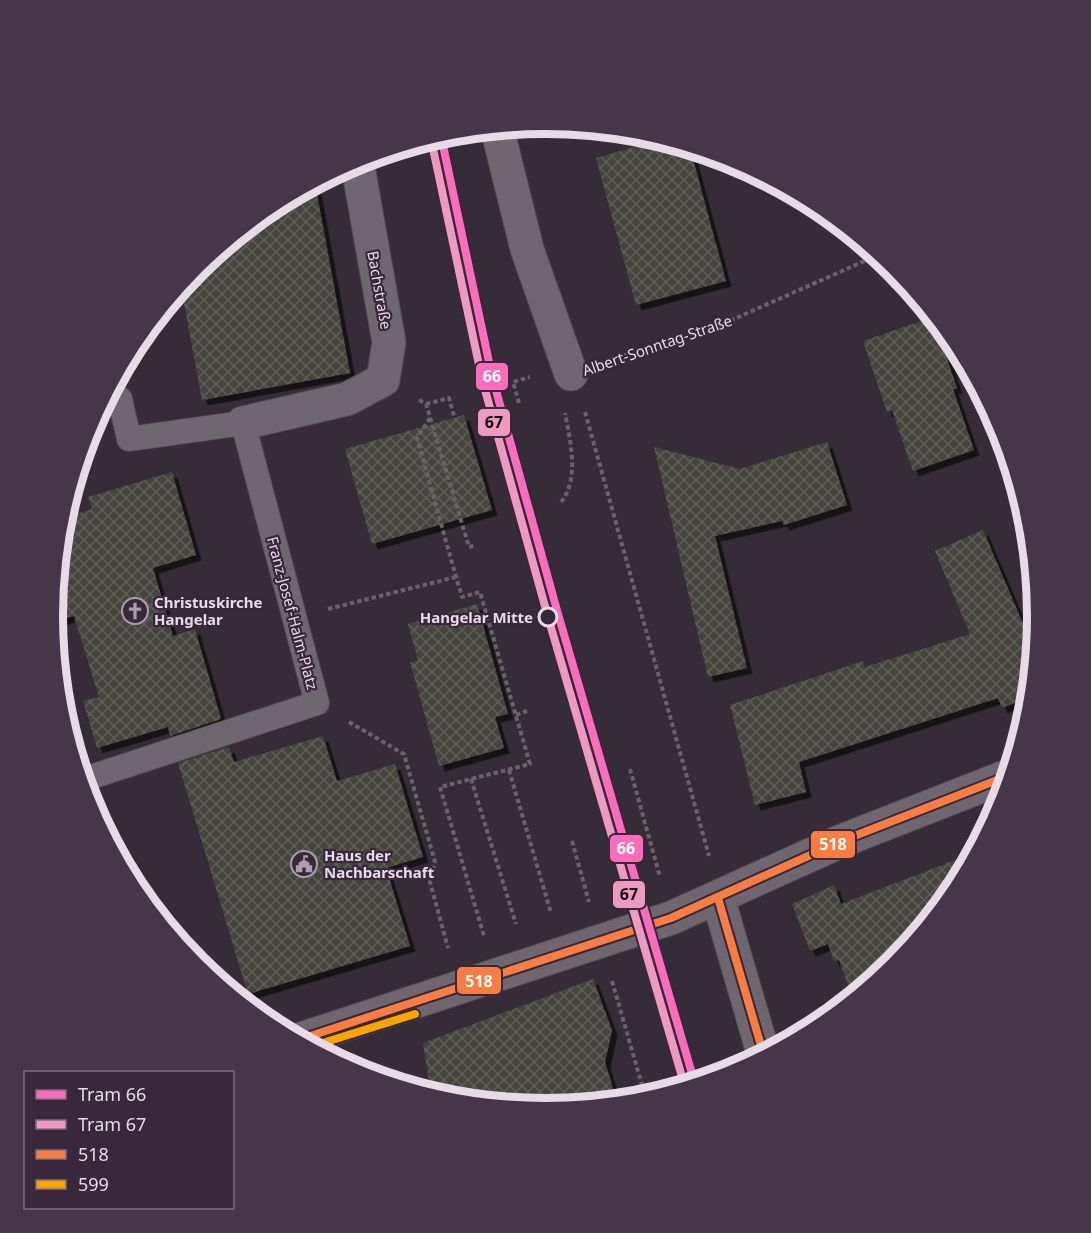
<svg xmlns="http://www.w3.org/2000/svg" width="1091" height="1233" font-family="'Noto Sans',sans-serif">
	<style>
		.building { fill: url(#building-cross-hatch); filter: url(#shadow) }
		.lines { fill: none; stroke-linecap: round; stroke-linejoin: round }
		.service-casing { stroke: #514952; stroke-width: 26 }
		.minor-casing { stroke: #514952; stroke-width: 35 }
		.path { stroke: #6a626b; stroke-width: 4; stroke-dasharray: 4.5 3; stroke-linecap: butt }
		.service { stroke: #6e676f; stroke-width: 24 }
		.minor { stroke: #6e676f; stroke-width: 33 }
		.bus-1-casing { stroke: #39273c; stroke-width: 12 }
		.bus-2-casing { stroke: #39273c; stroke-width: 12 }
		.bus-1 { stroke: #f77d43; stroke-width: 8 }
		.bus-2 { stroke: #f7a600; stroke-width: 8 }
		.tram-1-casing { stroke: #39273c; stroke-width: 12 }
		.tram-2-casing { stroke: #39273c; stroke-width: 12 }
		.tram-1 { stroke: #fb6dba; stroke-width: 8 }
		.tram-2 { stroke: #ee99bf; stroke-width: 8 }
		.stop-dot { fill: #39273c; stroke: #e7dbe8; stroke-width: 3 }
		.labels { text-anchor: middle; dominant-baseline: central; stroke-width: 4.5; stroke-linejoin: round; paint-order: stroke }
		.street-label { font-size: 15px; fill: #e7dbe8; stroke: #39273c }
		.poi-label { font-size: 15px; font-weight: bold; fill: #e7dbe8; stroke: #39273c; text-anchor: start }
		.stop-label { font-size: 15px; font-weight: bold; fill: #e7dbe8; stroke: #39273c; text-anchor: end }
		.rim { fill: none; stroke: #e7dbe8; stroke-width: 8 }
		.line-badge { stroke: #39273c; stroke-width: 2 }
		.badge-label { font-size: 16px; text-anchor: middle; font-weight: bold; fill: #fff }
		.pale-badge-label { font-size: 16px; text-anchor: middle; font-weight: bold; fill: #111 }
	</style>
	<defs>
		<pattern id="building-cross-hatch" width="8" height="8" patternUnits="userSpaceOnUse" patternTransform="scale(1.5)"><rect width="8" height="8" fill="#44443e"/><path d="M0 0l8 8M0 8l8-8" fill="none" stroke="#5f5e5a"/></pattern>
		<filter id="shadow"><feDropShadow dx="5.5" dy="5.5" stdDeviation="0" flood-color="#0009"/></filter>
	</defs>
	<rect width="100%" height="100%" fill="#362c37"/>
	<g class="building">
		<polygon points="662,139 690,148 726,281 636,305 596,158"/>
		<polygon points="315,183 350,373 202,400 181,287 197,268 272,206"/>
		<polygon points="933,317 957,388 953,389 974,450 913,471 892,410 887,412 863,341"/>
		<polygon points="464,415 492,510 372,544 345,449"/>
		<polygon points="827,442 847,505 784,525 782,521 715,536 747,668 708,677 654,447 740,469"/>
		<polygon points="172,472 196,555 153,568 173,636 195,629 221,719 170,736 168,727 97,748 83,701 99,697 74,616 53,622 62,520 63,518 92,509 88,497"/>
		<polygon points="983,530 1035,652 1031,696 1002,708 998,698 799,762 806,792 755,805 730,705 863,661 865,667 970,634 935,551"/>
		<polygon points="477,604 508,714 495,717 504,748 439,766 410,662 418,660 408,624"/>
		<polygon points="323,736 337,781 395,764 423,857 386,868 410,946 248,994 178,763 229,747 234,762"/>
		<polygon points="976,852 955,891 894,965 853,999 839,960 834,961 828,944 810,951 792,904 834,885 841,904"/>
		<polygon points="593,979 612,1030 605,1062 617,1102 545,1109 449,1100 431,1094 423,1043"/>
	</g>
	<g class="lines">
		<defs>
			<polyline id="service" points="82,780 317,703 243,423 129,439 120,399 104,401"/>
			<g id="minor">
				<polyline points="497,128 527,249 571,374"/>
				<polyline points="243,423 347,399 383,380 389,342 357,161"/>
				<polyline points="718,898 764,1056"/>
				<polyline points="298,1040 671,918 839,842 1010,775"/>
			</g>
		</defs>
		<use href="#service" class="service-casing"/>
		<use href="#minor" class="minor-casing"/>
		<g class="path">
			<polyline points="609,360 716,327 878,255"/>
			<polyline points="419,400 426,404 469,547 476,545"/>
			<polyline points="519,403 513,382 530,377"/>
			<polyline points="426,404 449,398 454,416"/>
			<polyline points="585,412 709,856"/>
			<polyline points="430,418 417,438 456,577 462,597 480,592 530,764 440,787 484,936"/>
			<path d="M561,502C580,479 570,440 565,413"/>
			<polyline points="328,609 456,577"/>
			<polyline points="516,715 527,711"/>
			<polyline points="349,722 404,754 435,862 430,882 448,948"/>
			<polyline points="630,769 660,877"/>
			<polyline points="509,770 551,913"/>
			<polyline points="471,779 516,924"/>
			<polyline points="572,841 589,902"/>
			<polyline points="612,981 646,1099"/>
		</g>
		<use href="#service" class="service"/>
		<use href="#minor" class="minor"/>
		<defs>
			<g id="bus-1">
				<polyline points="718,898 764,1056"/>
				<polyline points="298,1040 671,918 839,842 1010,775"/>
			</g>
			<polyline id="bus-2" points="310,1047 415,1014"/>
		</defs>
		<use href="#bus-1" class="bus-1-casing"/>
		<use href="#bus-2" class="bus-2-casing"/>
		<use href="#bus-1" class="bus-1"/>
		<use href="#bus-2" class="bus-2"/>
		<defs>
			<polyline id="tram-1" points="441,136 492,376 558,614 695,1084"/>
			<polyline id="tram-2" points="431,139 482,379 548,617 685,1087"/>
		</defs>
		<use href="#tram-1" class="tram-1-casing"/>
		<use href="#tram-2" class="tram-2-casing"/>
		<use href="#tram-1" class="tram-1"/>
		<use href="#tram-2" class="tram-2"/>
	</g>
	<defs>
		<symbol id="church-ring" viewBox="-11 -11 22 22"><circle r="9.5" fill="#39273c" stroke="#a99eaa" stroke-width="1.5"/><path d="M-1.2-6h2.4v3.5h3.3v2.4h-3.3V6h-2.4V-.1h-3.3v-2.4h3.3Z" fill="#a99eaa"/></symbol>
		<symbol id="civic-ring" viewBox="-11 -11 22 22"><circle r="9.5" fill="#39273c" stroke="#a99eaa" stroke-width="1.5"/><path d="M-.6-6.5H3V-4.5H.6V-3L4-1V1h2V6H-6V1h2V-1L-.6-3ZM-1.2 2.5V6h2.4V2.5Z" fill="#a99eaa"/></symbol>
	</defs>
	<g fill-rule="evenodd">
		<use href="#church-ring" x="120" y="596" width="30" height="30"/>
		<use href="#civic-ring" x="289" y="849" width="30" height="30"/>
	</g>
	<circle class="stop-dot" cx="548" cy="617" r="9"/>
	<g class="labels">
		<g class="street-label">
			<text transform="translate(380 290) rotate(80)">Bachstraße</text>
			<text transform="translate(657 345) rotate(-19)">Albert-Sonntag-Straße</text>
			<text transform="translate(293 613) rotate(75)">Franz-Josef-Halm-Platz</text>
		</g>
		<g class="poi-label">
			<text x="154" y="602">Christuskirche<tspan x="154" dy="17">Hangelar</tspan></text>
			<text x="324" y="855">Haus der<tspan x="324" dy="17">Nachbarschaft</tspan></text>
		</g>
		<g class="stop-label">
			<text x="533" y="617">Hangelar Mitte</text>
		</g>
	</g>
	<path d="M0 0H1091V1233H0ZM63 616a482 482 0 1 1 964 0a482 482 0 1 1-964 0Z" fill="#47354a" fill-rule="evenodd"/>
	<path class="rim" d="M63 616a482 482 0 1 1 964 0a482 482 0 1 1-964 0Z"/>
	<g class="line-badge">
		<rect x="475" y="362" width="34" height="29" rx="6" fill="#fb6dba"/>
		<rect x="477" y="408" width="34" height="29" rx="6" fill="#ee99bf"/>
		<rect x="810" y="830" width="46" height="29" rx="6" fill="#f77d43"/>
		<rect x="609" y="834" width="35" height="29" rx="6" fill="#fb6dba"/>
		<rect x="612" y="880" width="34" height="29" rx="6" fill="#ee99bf"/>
		<rect x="456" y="966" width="46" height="29" rx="6" fill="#f77d43"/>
	</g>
	<g class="badge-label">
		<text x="492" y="382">66</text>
		<text x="833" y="850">518</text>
		<text x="626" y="854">66</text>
		<text x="479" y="987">518</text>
	</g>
	<g class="pale-badge-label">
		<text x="494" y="428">67</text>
		<text x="629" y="900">67</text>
	</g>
	<rect x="24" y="1071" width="210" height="138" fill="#39273c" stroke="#7f6f81" stroke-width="1.5"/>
	<rect x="36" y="1090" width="30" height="9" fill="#fb6dba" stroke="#7f6f81" stroke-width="1.5"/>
	<text x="78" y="1101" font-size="18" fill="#e7dbe8">Tram 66</text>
	<rect x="36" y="1120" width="30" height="9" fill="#ee99bf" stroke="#7f6f81" stroke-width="1.5"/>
	<text x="78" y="1131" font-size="18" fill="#e7dbe8">Tram 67</text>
	<rect x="36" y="1150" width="30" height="9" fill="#f77d43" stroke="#7f6f81" stroke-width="1.5"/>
	<text x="78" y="1161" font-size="18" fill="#e7dbe8">518</text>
	<rect x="36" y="1180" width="30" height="9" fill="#f7a600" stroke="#7f6f81" stroke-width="1.5"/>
	<text x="78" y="1191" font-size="18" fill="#e7dbe8">599</text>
</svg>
